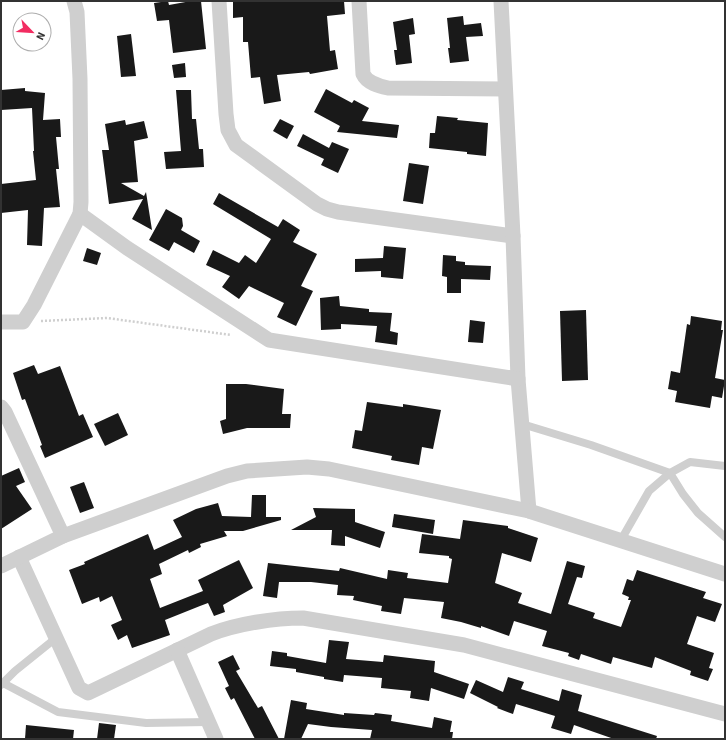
<svg xmlns="http://www.w3.org/2000/svg" width="726" height="740" font-family="'Source Sans 3',sans-serif">
	<style>
		.building { fill: #191919 }
		.lines { fill: none; stroke-linecap: round; stroke-linejoin: round }
		.path { stroke: #cfcfcf; stroke-width: 2.5; stroke-dasharray: 2 2; stroke-linecap: butt }
		.service { stroke: #cfcfcf; stroke-width: 8 }
		.minor { stroke: #cfcfcf; stroke-width: 15 }
	</style>
	<rect width="100%" height="100%" fill="#fff"/>
	<g class="building">
		<polygon points="168,1 169,5 191,1 201,1 206,49 173,53 169,20 157,21 154,3"/>
		<polygon points="233,1 344,1 345,14 327,16 330,51 335,50 338,69 310,74 309,72 277,75 281,101 264,104 260,77 251,78 248,42 243,42 243,17 233,18"/>
		<polygon points="463,16 464,25 481,23 483,36 466,37 469,61 450,63 448,48 450,48 447,18"/>
		<polygon points="413,18 415,34 409,35 412,63 396,65 394,50 397,50 393,22"/>
		<polygon points="131,34 136,76 121,77 117,36"/>
		<polygon points="185,63 186,77 174,78 172,65"/>
		<polygon points="25,88 25,91 45,93 43,120 60,119 61,137 56,137 59,169 56,169 60,207 44,208 42,246 27,245 28,210 1,213 1,184 36,180 33,151 34,151 32,108 1,110 1,90"/>
		<polygon points="326,89 352,103 354,100 369,108 362,121 399,125 397,138 337,132 340,126 314,112"/>
		<polygon points="176,90 191,90 192,119 196,119 199,149 203,149 204,167 166,169 164,152 181,151"/>
		<polygon points="437,116 458,118 457,120 488,123 486,156 467,154 467,152 429,148 430,133 435,133"/>
		<polygon points="280,119 294,126 287,139 273,131"/>
		<polygon points="125,120 126,125 144,121 148,138 134,141 138,182 121,183 144,196 146,192 152,230 132,219 143,199 109,204 102,150 109,150 105,124"/>
		<polygon points="303,134 329,148 332,142 349,149 338,173 321,165 324,159 297,146"/>
		<polygon points="409,163 429,166 423,204 403,201"/>
		<polygon points="219,193 278,227 283,219 300,230 293,242 317,254 301,286 313,291 296,326 277,317 284,303 249,286 239,299 222,287 230,276 206,265 213,250 239,263 245,255 256,263 271,239 213,204"/>
		<polygon points="166,209 182,218 183,226 181,230 200,241 194,253 174,242 169,251 149,240"/>
		<polygon points="384,246 406,248 403,279 381,277 381,271 355,272 355,259 383,258"/>
		<polygon points="87,248 101,253 97,265 83,261"/>
		<polygon points="443,255 456,256 456,261 465,262 465,265 491,266 490,280 461,279 461,293 447,293 447,277 442,276"/>
		<polygon points="339,296 340,306 369,309 369,312 392,313 390,331 398,333 397,345 375,342 377,326 341,324 341,329 321,330 320,298"/>
		<polygon points="586,310 588,380 562,381 560,311"/>
		<polygon points="691,316 722,321 721,330 723,330 715,378 725,380 722,398 712,396 710,408 675,402 677,391 668,389 671,371 680,373 687,324 690,325"/>
		<polygon points="470,320 485,322 483,343 468,342"/>
		<polygon points="34,365 38,374 60,366 79,416 83,414 93,437 45,458 40,446 42,445 25,399 22,400 13,373"/>
		<polygon points="226,384 246,384 284,389 282,414 291,414 290,428 247,428 223,434 220,421 226,419"/>
		<polygon points="367,402 403,407 403,404 441,410 433,449 422,447 419,465 391,460 392,456 352,448 355,430 362,431"/>
		<polygon points="118,413 128,435 105,446 94,424"/>
		<polygon points="19,468 25,482 16,486 32,509 1,529 1,476"/>
		<polygon points="84,482 94,508 80,513 70,487"/>
		<polygon points="252,495 266,495 266,517 281,517 281,520 243,531 224,531 227,536 200,544 201,547 189,553 188,550 159,564 162,574 150,579 160,608 203,591 198,580 239,560 253,588 223,605 225,612 214,616 208,603 200,606 165,620 170,635 132,648 127,635 118,640 111,625 122,620 112,596 100,602 99,597 82,604 69,570 85,564 84,562 148,534 154,550 182,537 173,520 196,509 218,503 222,516 251,517"/>
		<polygon points="313,508 355,509 355,522 385,532 380,548 345,536 345,546 331,545 332,530 291,530 316,517"/>
		<polygon points="394,514 435,520 433,534 392,527"/>
		<polygon points="463,520 508,526 508,528 538,538 531,562 502,553 495,583 522,593 518,603 551,614 567,561 585,566 582,578 577,577 568,604 595,613 593,618 621,627 631,600 628,600 629,597 622,594 627,579 633,581 637,570 706,592 703,598 722,604 715,622 697,616 687,644 714,653 709,668 713,669 708,681 690,675 691,671 655,657 652,668 613,657 611,664 581,654 579,660 568,656 569,653 542,646 547,631 514,621 509,636 481,626 481,628 461,622 441,618 444,602 404,598 401,614 381,611 382,606 353,600 354,596 337,595 338,585 311,582 279,582 277,598 263,596 268,563 339,571 340,568 387,579 388,570 408,573 407,578 448,583 452,559 449,558 449,556 419,553 422,534 460,539"/>
		<polygon points="329,640 349,642 346,659 383,662 384,655 435,661 434,672 469,684 464,699 431,688 429,701 410,698 411,691 381,688 382,678 344,675 343,682 324,679 324,677 296,672 296,669 270,666 272,651 287,653 287,656 326,663"/>
		<polygon points="233,655 240,669 236,671 258,708 262,706 279,739 255,739 234,698 231,700 225,688 229,686 218,662"/>
		<polygon points="508,677 524,682 521,689 559,701 562,689 582,695 578,711 657,736 656,739 614,739 574,725 571,734 551,728 555,716 516,704 513,714 497,708 498,707 470,693 476,680 503,692"/>
		<polygon points="291,700 307,703 306,709 344,715 344,713 374,715 375,713 392,715 391,721 432,728 434,717 452,721 450,732 453,732 452,739 370,739 372,730 331,727 308,724 301,739 284,739"/>
		<polygon points="99,723 116,725 114,739 97,739"/>
		<polygon points="26,725 74,730 73,739 25,739"/>
	</g>
	<g class="lines">
		<polyline class="path" points="41,321 107,318 231,335"/>
		<g class="service">
			<polyline points="522,424 591,445 670,473 683,494 698,513 725,537"/>
			<polyline points="621,540 649,491 670,473 690,462 725,466"/>
			<polyline points="3,683 58,712 146,723 208,722"/>
			<polyline points="1,685 15,671 56,638"/>
		</g>
		<g class="minor">
			<polyline points="219,1 226,114 228,130 236,145 317,204 327,209 338,212 513,236"/>
			<path d="M359,1L363,74C367,83 379,86 388,88L505,89"/>
			<polyline points="501,1 513,236 518,379 529,511"/>
			<polyline points="80,214 127,248 269,340 518,379"/>
			<polyline points="1,322 23,322 34,305 80,214 81,202 80,79 77,12 74,1"/>
			<polyline points="1,407 5,412 63,536"/>
			<path d="M19,557L79,688L88,693L211,634C237,624 274,618 303,618L464,645L725,714"/>
			<polyline points="1,566 63,536 227,476 247,471 307,467 329,469 529,511 725,574"/>
			<polyline points="177,650 216,739"/>
		</g>
	</g>
	<rect width="726" height="740" fill="none" stroke="#323232" stroke-width="4"/>
	<g transform="translate(32 32) rotate(115)"><circle r="19" fill="#ffffff" stroke="#adadad"/>
	<path d="M0-3L7 15L0 10L-7 15Z" fill="#f22c61"/>
	<text y="-6" font-size="11" font-weight="bold" text-anchor="middle" fill="#323232">N</text>
	</g>
</svg>
